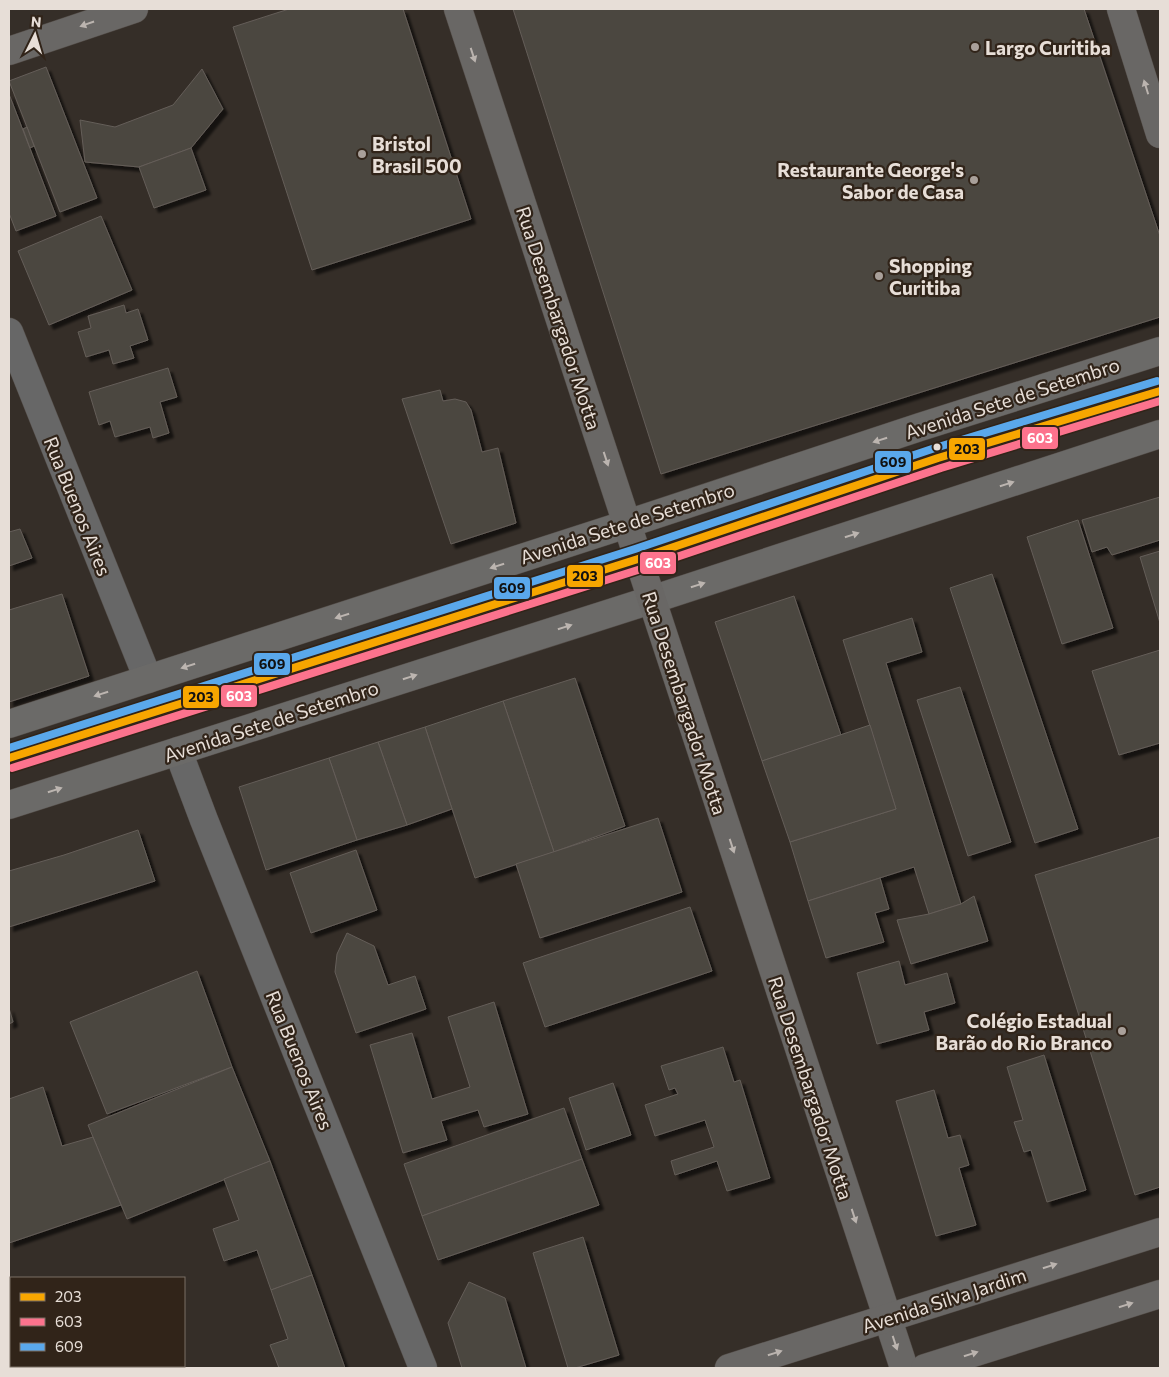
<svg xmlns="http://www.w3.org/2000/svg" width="1169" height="1377" font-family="Commissioner,sans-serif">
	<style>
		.building { fill: #4c4641; stroke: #645e58; filter: url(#shadow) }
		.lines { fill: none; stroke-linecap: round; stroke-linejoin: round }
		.service-casing { stroke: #514a45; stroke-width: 19 }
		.minor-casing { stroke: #514a45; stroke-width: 29 }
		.secondary-casing { stroke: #514a45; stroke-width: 29 }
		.primary-casing { stroke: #514a45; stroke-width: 29 }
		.service { stroke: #676767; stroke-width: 18 }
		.minor { stroke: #676767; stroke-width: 28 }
		.secondary { stroke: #6b6a68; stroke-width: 28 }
		.primary { stroke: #696765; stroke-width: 28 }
		.bus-1-casing { stroke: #312419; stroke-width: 11 }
		.bus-2-casing { stroke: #312419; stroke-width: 11 }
		.bus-3-casing { stroke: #312419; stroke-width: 11 }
		.bus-1 { stroke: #f7a600; stroke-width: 8 }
		.bus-2 { stroke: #fc738d; stroke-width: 8 }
		.bus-3 { stroke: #5aa8eb; stroke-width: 8 }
		.oneway { fill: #bbb4af }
		.oneway2 { fill: #bcb5b0 }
		.poi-dot { fill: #a9a09a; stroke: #312419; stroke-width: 2 }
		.bus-dot { fill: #e7ded7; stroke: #312419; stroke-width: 2 }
		.labels { text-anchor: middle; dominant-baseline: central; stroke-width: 4.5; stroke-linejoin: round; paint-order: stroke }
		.poi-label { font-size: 19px; font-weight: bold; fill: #e7ded7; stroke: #312419; text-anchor: start }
		.street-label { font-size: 19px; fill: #e7ded7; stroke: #312419 }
		.line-badge { stroke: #312419; stroke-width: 2 }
		.badge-label { font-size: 14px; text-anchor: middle; font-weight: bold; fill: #fff }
		.pale-badge-label { font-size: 14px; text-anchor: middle; font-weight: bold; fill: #111 }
	</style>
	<defs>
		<filter id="shadow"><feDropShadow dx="4.5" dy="4.5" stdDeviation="1" flood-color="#0009"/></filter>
	</defs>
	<rect width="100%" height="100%" fill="#352e28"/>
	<g class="building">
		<polygon points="289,9 403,9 471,219 312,270 233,27"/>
		<polygon points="513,9 1084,9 1160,236 1160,317 661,474"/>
		<polygon points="46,67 97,198 60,212 9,81"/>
		<polygon points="202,69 223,109 191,148 139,167 85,162 80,120 115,127 173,105"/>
		<polygon points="9,94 56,216 16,231 9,213"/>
		<polygon points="27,127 34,146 30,148 23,129"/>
		<polygon points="191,148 206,190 154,208 139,167"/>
		<polygon points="101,216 132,290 49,325 18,251"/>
		<polygon points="124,305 126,313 138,309 148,340 130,346 134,358 113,364 109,350 86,357 78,332 91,328 88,316"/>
		<polygon points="168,368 177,397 160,402 169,433 153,438 150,427 115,437 110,421 99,425 89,392"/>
		<polygon points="440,390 443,401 455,399 466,402 471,410 482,452 498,448 516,523 451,544 402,399"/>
		<polygon points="1160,497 1160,540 1112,555 1107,547 1092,552 1082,520"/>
		<polygon points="1078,520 1113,628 1062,644 1027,537"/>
		<polygon points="20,529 32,558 9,566 9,532"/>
		<polygon points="1160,551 1160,623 1140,557"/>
		<polygon points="992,574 1078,829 1035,843 950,588"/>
		<polygon points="62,594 89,676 9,702 9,610"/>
		<polygon points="794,596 841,735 762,761 715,622"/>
		<polygon points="912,618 922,652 886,663 961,904 929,914 914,867 808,901 790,842 896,809 843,640"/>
		<polygon points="1160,650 1160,743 1119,755 1092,671"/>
		<polygon points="575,678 625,826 554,852 503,701"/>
		<polygon points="960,687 1011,842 968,856 917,700"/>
		<polygon points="503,701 554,852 475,878 425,727"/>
		<polygon points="870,725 896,809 790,842 762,761"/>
		<polygon points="425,727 452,809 407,825 378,742"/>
		<polygon points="378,742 407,825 357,840 329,758"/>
		<polygon points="329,758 357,840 266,870 239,787"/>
		<polygon points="658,818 682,892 540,938 516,864"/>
		<polygon points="138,830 155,881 9,927 9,871 64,855"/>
		<polygon points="1160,837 1160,1187 1135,1195 1035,875"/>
		<polygon points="356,850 377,910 311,933 290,873"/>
		<polygon points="880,878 889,909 875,913 884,942 826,958 808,901"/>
		<polygon points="974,896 988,941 911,964 897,920 929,914 961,904"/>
		<polygon points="690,907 712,971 545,1027 523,963"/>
		<polygon points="347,933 374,946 388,985 415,976 426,1009 356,1033 335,972 337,954"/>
		<polygon points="899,961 905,985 947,973 955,1003 924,1012 929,1030 877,1044 857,973"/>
		<polygon points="197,971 232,1067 107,1114 70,1022"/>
		<polygon points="494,1002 528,1114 484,1127 478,1110 441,1121 447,1140 403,1153 370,1045 412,1033 432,1099 470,1087 448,1017"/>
		<polygon points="9,1008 13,1022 9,1024"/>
		<polygon points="723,1047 734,1082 740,1080 770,1178 727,1191 717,1161 675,1175 671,1161 714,1147 705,1120 655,1136 645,1105 678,1094 675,1088 669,1090 661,1066"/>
		<polygon points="1044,1055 1086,1190 1047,1202 1031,1150 1024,1152 1014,1122 1023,1120 1007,1067"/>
		<polygon points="232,1067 270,1161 127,1219 88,1125"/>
		<polygon points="613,1083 631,1135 586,1150 569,1098"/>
		<polygon points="43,1087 62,1146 93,1137 121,1205 9,1243 9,1099"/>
		<polygon points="934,1090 948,1138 960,1135 969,1165 959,1168 976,1225 936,1236 896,1101"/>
		<polygon points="564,1108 582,1159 422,1216 404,1164"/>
		<polygon points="582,1159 599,1205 438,1260 422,1216"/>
		<polygon points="270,1161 312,1275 271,1290 257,1250 224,1261 213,1229 239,1220 224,1179"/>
		<polygon points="583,1237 619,1355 575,1368 568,1368 533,1253"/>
		<polygon points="312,1275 345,1368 279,1368 270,1345 288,1339 271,1290"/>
		<polygon points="469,1282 505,1298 526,1368 462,1368 448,1323"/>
		<polygon points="50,1366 160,1366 161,1368 50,1368"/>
	</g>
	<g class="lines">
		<defs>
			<polyline id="service" points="9,758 638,559 938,458 1160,391"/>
			<g id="minor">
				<polyline points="9,332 148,679"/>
				<polyline points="178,751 204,820 423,1368"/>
			</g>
			<g id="secondary">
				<polyline points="9,724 627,524 920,427 1160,351"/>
				<polyline points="9,805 651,600 1160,434"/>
			</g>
			<g id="primary">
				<polyline points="458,9 904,1368"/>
				<polyline points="1121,9 1160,134"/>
				<polyline points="9,51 134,9"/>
				<polyline points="729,1368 1160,1232"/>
				<polyline points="925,1368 1160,1294"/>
			</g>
		</defs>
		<use href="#service" class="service-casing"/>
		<use href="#minor" class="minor-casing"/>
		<use href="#secondary" class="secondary-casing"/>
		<use href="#primary" class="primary-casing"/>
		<use href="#service" class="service"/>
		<use href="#minor" class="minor"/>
		<use href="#secondary" class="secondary"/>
		<use href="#primary" class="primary"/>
		<defs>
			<polyline id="bus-1" points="9,758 638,559 938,458 1160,391"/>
			<polyline id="bus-2" points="12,768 641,569 941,468 1160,401"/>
			<polyline id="bus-3" points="9,748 635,549 935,448 1157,381"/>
		</defs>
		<use href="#bus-1" class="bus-1-casing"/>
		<use href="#bus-2" class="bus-2-casing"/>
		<use href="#bus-3" class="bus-3-casing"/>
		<use href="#bus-1" class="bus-1"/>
		<use href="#bus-2" class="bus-2"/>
		<use href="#bus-3" class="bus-3"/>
	</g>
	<defs><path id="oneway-solid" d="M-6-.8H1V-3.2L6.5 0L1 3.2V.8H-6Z" transform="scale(1.25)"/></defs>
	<g class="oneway">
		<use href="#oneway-solid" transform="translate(87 24) rotate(161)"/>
		<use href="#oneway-solid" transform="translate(473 55) rotate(72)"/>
		<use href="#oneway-solid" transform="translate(1146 87) rotate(-107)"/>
		<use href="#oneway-solid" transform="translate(606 459) rotate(72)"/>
		<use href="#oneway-solid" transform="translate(732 846) rotate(72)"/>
		<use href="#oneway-solid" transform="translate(854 1216) rotate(72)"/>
		<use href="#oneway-solid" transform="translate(1050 1266) rotate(-18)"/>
		<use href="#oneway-solid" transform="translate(1126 1305) rotate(-18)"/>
		<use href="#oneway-solid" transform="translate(895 1343) rotate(72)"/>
		<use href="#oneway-solid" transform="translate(775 1353) rotate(-18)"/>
		<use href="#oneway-solid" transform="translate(971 1354) rotate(-18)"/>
	</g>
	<g class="oneway2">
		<use href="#oneway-solid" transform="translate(880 440) rotate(162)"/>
		<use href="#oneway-solid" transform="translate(1007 484) rotate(-18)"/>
		<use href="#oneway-solid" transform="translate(852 535) rotate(-18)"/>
		<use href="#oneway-solid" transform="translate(497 566) rotate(162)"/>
		<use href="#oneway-solid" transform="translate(698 585) rotate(-18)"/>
		<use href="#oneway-solid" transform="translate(342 616) rotate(162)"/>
		<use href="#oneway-solid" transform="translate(565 627) rotate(-18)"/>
		<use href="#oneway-solid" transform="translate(188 666) rotate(162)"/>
		<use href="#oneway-solid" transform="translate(410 677) rotate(-18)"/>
		<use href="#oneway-solid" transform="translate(101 694) rotate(162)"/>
		<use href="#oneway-solid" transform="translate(55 790) rotate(-18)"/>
	</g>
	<g class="poi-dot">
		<circle cx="975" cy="47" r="5"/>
		<circle cx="362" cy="154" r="5"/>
		<circle cx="974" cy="180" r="5"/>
		<circle cx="879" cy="276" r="5"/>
		<circle cx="1122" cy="1031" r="5"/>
	</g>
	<circle class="bus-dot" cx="937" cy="447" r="4.5"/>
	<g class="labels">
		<g class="poi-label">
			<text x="985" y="47">Largo Curitiba</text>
			<text x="372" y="143">Bristol<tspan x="372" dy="22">Brasil 500</tspan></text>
			<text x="964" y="169" text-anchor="end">Restaurante George's<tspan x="964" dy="22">Sabor de Casa</tspan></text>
			<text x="889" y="265">Shopping<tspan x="889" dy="22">Curitiba</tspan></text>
			<text x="1112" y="1020" text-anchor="end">Colégio Estadual<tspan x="1112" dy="22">Barão do Rio Branco</tspan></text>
		</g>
		<g class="street-label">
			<text transform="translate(559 318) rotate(72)">Rua Desembargador Motta</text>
			<text transform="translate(1012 398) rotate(-18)">Avenida Sete de Setembro</text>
			<text transform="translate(78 506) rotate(68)">Rua Buenos Aires</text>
			<text transform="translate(627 523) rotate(-18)">Avenida Sete de Setembro</text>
			<text transform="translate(685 703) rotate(72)">Rua Desembargador Motta</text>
			<text transform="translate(271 721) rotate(-18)">Avenida Sete de Setembro</text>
			<text transform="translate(300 1060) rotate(68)">Rua Buenos Aires</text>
			<text transform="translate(811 1088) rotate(72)">Rua Desembargador Motta</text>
			<text transform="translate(944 1300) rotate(-18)">Avenida Silva Jardim</text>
		</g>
	</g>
	<g class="line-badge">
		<rect x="1021" y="426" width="38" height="24" rx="5" fill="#fc738d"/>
		<rect x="948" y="437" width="38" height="24" rx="5" fill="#f7a600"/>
		<rect x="874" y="450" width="38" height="24" rx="5" fill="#5aa8eb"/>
		<rect x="639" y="551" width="38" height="24" rx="5" fill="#fc738d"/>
		<rect x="566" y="564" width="38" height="24" rx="5" fill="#f7a600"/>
		<rect x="493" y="576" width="38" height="24" rx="5" fill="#5aa8eb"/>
		<rect x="253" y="652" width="38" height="24" rx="5" fill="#5aa8eb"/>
		<rect x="220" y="684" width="38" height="24" rx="5" fill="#fc738d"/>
		<rect x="182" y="685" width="38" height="24" rx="5" fill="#f7a600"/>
	</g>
	<g class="badge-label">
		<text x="1040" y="443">603</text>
		<text x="658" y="568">603</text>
		<text x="239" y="701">603</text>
	</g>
	<g class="pale-badge-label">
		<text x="967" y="454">203</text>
		<text x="893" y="467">609</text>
		<text x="585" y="581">203</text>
		<text x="512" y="593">609</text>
		<text x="272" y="669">609</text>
		<text x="201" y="702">203</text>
	</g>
	<rect width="1169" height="1377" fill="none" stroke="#e7ded7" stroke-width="20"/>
	<rect x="10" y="1277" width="175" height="90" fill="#312419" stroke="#7a6e65"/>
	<rect x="20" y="1293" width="25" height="8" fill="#f7a600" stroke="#7a6e65"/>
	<text x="55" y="1302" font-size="15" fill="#e7ded7">203</text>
	<rect x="20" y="1318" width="25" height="8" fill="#fc738d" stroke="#7a6e65"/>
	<text x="55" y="1327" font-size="15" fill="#e7ded7">603</text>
	<rect x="20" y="1343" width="25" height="8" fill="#5aa8eb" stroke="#7a6e65"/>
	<text x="55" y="1352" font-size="15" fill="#e7ded7">609</text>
	<g transform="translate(35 35) rotate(5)" stroke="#312419" stroke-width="4" paint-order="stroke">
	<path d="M0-4L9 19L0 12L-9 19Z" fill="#e7ded7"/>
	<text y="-8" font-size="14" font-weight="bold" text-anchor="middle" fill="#e7ded7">N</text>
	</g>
</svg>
